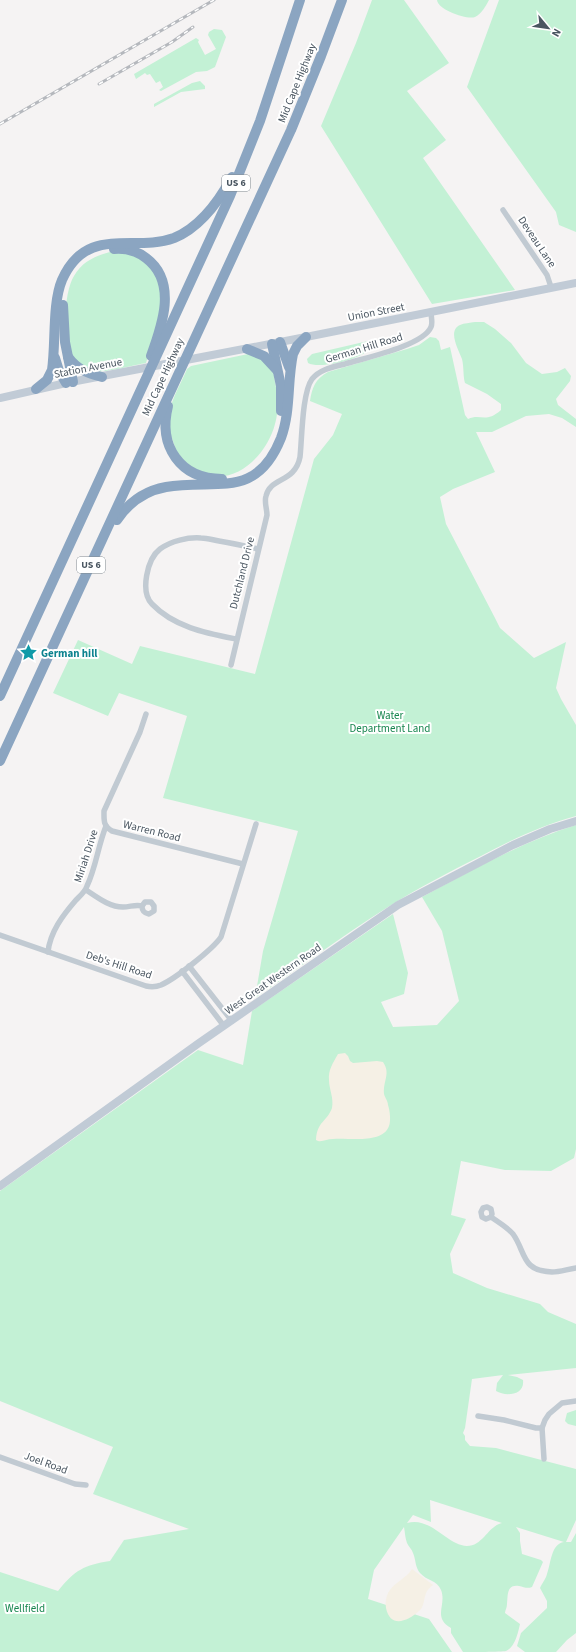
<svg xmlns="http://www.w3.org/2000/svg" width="576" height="1652" font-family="'Source Sans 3',sans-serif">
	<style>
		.green { fill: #c3f1d5; fill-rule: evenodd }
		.sand { fill: #f5f0e5 }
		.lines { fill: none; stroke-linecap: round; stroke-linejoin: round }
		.street { stroke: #c1cad2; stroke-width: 5.5 }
		.secondary { stroke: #c1cbd6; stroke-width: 8 }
		.highway { stroke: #8ba5c1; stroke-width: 10 }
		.rail-casing { stroke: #b5b8bd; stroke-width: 3 }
		.rail { stroke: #fff; stroke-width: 1.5; stroke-dasharray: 4.5; stroke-linecap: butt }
		.labels { text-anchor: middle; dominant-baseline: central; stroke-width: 4; stroke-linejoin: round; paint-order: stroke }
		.shield { fill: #fff; stroke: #808990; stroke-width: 1 }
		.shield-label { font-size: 10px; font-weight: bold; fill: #4a5661 }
		.street-label { font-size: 11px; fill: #4a5661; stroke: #fff }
		.culture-label { font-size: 11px; font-weight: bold; fill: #0d838f; stroke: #fff; text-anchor: start }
		.park-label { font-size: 11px; fill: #17864f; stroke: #fff }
	</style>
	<rect width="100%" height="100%" fill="#f5f3f3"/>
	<g class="green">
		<polygon points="372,0 404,0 449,63 407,91 446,140 423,158 515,290 432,304 321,126 356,43"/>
		<path d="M437,0H489C486,6 481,14 475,17C467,20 438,10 437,0Z"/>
		<polygon points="499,0 576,0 576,232 559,225 556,212 467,87"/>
		<polygon points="214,29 222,30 226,37 215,67 207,71 196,72 161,91 159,90 163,87 160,81 156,83 150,74 147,75 145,73 136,79 134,74 196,38 199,40 198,42 205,55 216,49 208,35 209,32"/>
		<polygon points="200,81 205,86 205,89 181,92 154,107 154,104 192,83"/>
		<path d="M114,251C122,253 135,254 141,258C176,282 156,330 146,363C134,365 101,374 91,371C87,370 81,367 77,364C61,350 63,293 74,276C83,260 98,255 114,251Z"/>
		<path d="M475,322H484L495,329L511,343L526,363L542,374L557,372L565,368L571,376L570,381L556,399L558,405L576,419V427L562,418L549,414L526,416L492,432H476L495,472L453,489L440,497L446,524L495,618L500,628L534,658L566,642L556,688L561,699L576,725V816C543,825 511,840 481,856C449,872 418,888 388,907C342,936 299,968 255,998L263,951L298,831L163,798L187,716L119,693L108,716L53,693L78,640L132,664L140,646L255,674L314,459L333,435L342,414L310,401C312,388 315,379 328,372L407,349L419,345L430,337L436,338L439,341L441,350L450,347L465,415L468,419C481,413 485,424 501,410V404L487,394L465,383C463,377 464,367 462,359C459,350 447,331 460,325C464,323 470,323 475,322Z"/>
		<path d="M368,341L373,343C371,358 320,370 308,363L307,359L312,354Z"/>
		<path d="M248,354C256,355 266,361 271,367C274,371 274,377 275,382C278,396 279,410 275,424C266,459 227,494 192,467C179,456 178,457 173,441C171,436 168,429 168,424C167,406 180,386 187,369L191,366Z"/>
		<path d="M576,825V1149L574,1158L551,1171L505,1170L461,1161L451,1215L466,1219L450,1254L453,1273L487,1288L540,1304L548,1312L576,1324V1368L508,1375L517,1377L523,1380C525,1395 506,1397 496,1391L497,1383L503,1375L472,1379L465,1428L463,1433L465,1436V1440L470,1446L496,1448L576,1469V1520L566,1542H571L576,1533V1633L567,1640L556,1652H525L517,1646L521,1633L547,1608V1601L540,1588C542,1583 546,1579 547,1574C551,1563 551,1544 564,1542L516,1527L520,1533V1541L522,1554L541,1560L543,1562L532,1587C527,1589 524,1587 519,1586C506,1584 508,1596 507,1604C507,1608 505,1610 505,1613L520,1624C518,1633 515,1647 506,1651C501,1652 471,1652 463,1652L451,1633V1628C432,1617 447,1605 441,1590C437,1580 427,1581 420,1573C415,1567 416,1560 413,1553C412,1549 408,1546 407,1543C405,1538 405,1532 404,1527L374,1570L368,1599L429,1619L452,1652H0V1572L58,1591C75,1570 84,1565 110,1561L124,1540L189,1529L93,1494L113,1447L0,1401V1191L198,1050L243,1065L252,1011L393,914L408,973L404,994L381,1002L393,1027L437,1025L459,1001L442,931L422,897C472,870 522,842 576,825ZM430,1500L502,1523C488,1526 483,1546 467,1546C446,1545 431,1516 407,1523L413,1515L431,1522Z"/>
		<polygon points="576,1410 576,1426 568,1424 565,1421 567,1413"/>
	</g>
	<g class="sand">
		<path d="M345,1053L348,1056L350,1061L353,1063L377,1061L383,1062C391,1074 383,1080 384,1094C385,1098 388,1101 388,1105C390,1111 391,1121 389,1126C382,1145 347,1137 333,1139C327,1139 323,1142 318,1141L316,1140C317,1121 327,1122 332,1108C334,1098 329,1089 329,1080C328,1070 333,1063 338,1054Z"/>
		<path d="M412,1569L433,1585C421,1593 427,1604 419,1611C407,1622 390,1628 386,1608C385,1602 386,1598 388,1593C394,1582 406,1579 412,1569Z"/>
	</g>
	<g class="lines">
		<g class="street">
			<polyline points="503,210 547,275 551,287"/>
			<path d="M236,639C206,633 174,627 152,604C140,592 147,559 160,549C171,541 188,537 201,538C207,538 213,540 219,541C232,543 245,546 258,549"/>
			<path d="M231,665L267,515C267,509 264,502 266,496C270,477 295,483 300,457C302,439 302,393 312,379C320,369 333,367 345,364C364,358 423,346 431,327C433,323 431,317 431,312"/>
			<path d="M146,714L140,732L104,811C104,820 103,826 112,831L243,864"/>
			<path d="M86,890C97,897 109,907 123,907C130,907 136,904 142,906L145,902H151L154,906V911L149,914C144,913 142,911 142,906"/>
			<path d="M0,935L146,986C151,987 156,987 161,985C175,979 213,949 221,937L256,824"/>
			<path d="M48,952C50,932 63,915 76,900C80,896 85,892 87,886C96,867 98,846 106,826"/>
			<polyline points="189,966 232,1021"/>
			<polyline points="182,971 224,1026"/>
			<path d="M491,1217L492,1214L491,1209L487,1207L483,1208L481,1212L482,1217L486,1219L491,1217C498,1222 507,1227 513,1234C526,1252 521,1271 552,1272C560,1272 568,1269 576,1268"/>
			<polyline points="478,1416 504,1420 536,1428 542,1428"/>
			<polyline points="0,1457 75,1484 86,1485"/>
			<polyline points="544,1459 542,1428 545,1420 549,1414 562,1403 576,1401"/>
		</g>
		<g class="secondary">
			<polyline points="0,398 66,383 306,337 576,283"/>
			<polyline points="0,1186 199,1043 398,905 513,845 550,829 576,821"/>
		</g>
		<g class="highway">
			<path d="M114,249C126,248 137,251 146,258C178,282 162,326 151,356"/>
			<polyline points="63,305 65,342 73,382"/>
			<polyline points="280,342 289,367"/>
			<polyline points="272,344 281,386 281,411"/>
			<polyline points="247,349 264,356 277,370"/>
			<path d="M68,357C77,369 86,373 102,377"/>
			<polyline points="55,358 59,371 66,383"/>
			<path d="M36,389L47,380L52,370C56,343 52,304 62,280C87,224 133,253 174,238C201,227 219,201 232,177"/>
			<path d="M168,406C158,446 180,479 222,479"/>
			<path d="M117,520C129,502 144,491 166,487C215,478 256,501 281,438C291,411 287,382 293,354L297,346L306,337"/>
			<polyline points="0,696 230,196 260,121 300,0"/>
			<polyline points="0,761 291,130 321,56 342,0"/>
		</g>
		<defs>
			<g id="rail">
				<polyline points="99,84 172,42 193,27"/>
				<polyline points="0,124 214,0"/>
			</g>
		</defs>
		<use href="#rail" class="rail-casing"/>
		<use href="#rail" class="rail"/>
	</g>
	<defs>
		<symbol id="sight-bare" viewBox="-9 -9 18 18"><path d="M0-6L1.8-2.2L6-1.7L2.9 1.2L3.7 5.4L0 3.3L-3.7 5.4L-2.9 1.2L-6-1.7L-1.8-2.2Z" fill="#0f9aa8" stroke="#fff" stroke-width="2.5" paint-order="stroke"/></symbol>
	</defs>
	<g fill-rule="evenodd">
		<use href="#sight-bare" x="16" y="640" width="25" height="25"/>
	</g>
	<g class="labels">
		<g class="shield">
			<rect x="222" y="175" width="28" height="16" rx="3"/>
			<rect x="77" y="557" width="28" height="16" rx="3"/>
		</g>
		<g class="shield-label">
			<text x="236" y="183">US 6</text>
			<text x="91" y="565">US 6</text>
		</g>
		<g class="street-label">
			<text transform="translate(297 83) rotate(-68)">Mid Cape Highway</text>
			<text transform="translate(537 242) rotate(56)">Deveau Lane</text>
			<text transform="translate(376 312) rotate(-11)">Union Street</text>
			<text transform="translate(364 348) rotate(-17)">German Hill Road</text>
			<text transform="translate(88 368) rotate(-11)">Station Avenue</text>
			<text transform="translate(163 377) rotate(-65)">Mid Cape Highway</text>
			<text transform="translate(242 573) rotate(-76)">Dutchland Drive</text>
			<text transform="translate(152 831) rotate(14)">Warren Road</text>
			<text transform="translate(86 856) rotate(-72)">Miriah Drive</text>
			<text transform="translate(119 965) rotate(18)">Deb's Hill Road</text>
			<text transform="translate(273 979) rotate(-35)">West Great Western Road</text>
			<text transform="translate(46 1463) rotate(20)">Joel Road</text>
		</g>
		<g class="culture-label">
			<text x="41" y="653">German hill</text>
		</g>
		<g class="park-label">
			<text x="390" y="715">Water<tspan x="390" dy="13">Department Land</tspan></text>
			<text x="25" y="1608">Wellfield</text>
		</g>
	</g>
	<g transform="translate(548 28) rotate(119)" stroke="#ffffff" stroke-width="3" paint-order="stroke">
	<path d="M0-3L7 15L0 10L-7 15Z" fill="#4a5661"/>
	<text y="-6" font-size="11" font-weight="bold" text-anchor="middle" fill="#4a5661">N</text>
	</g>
</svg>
